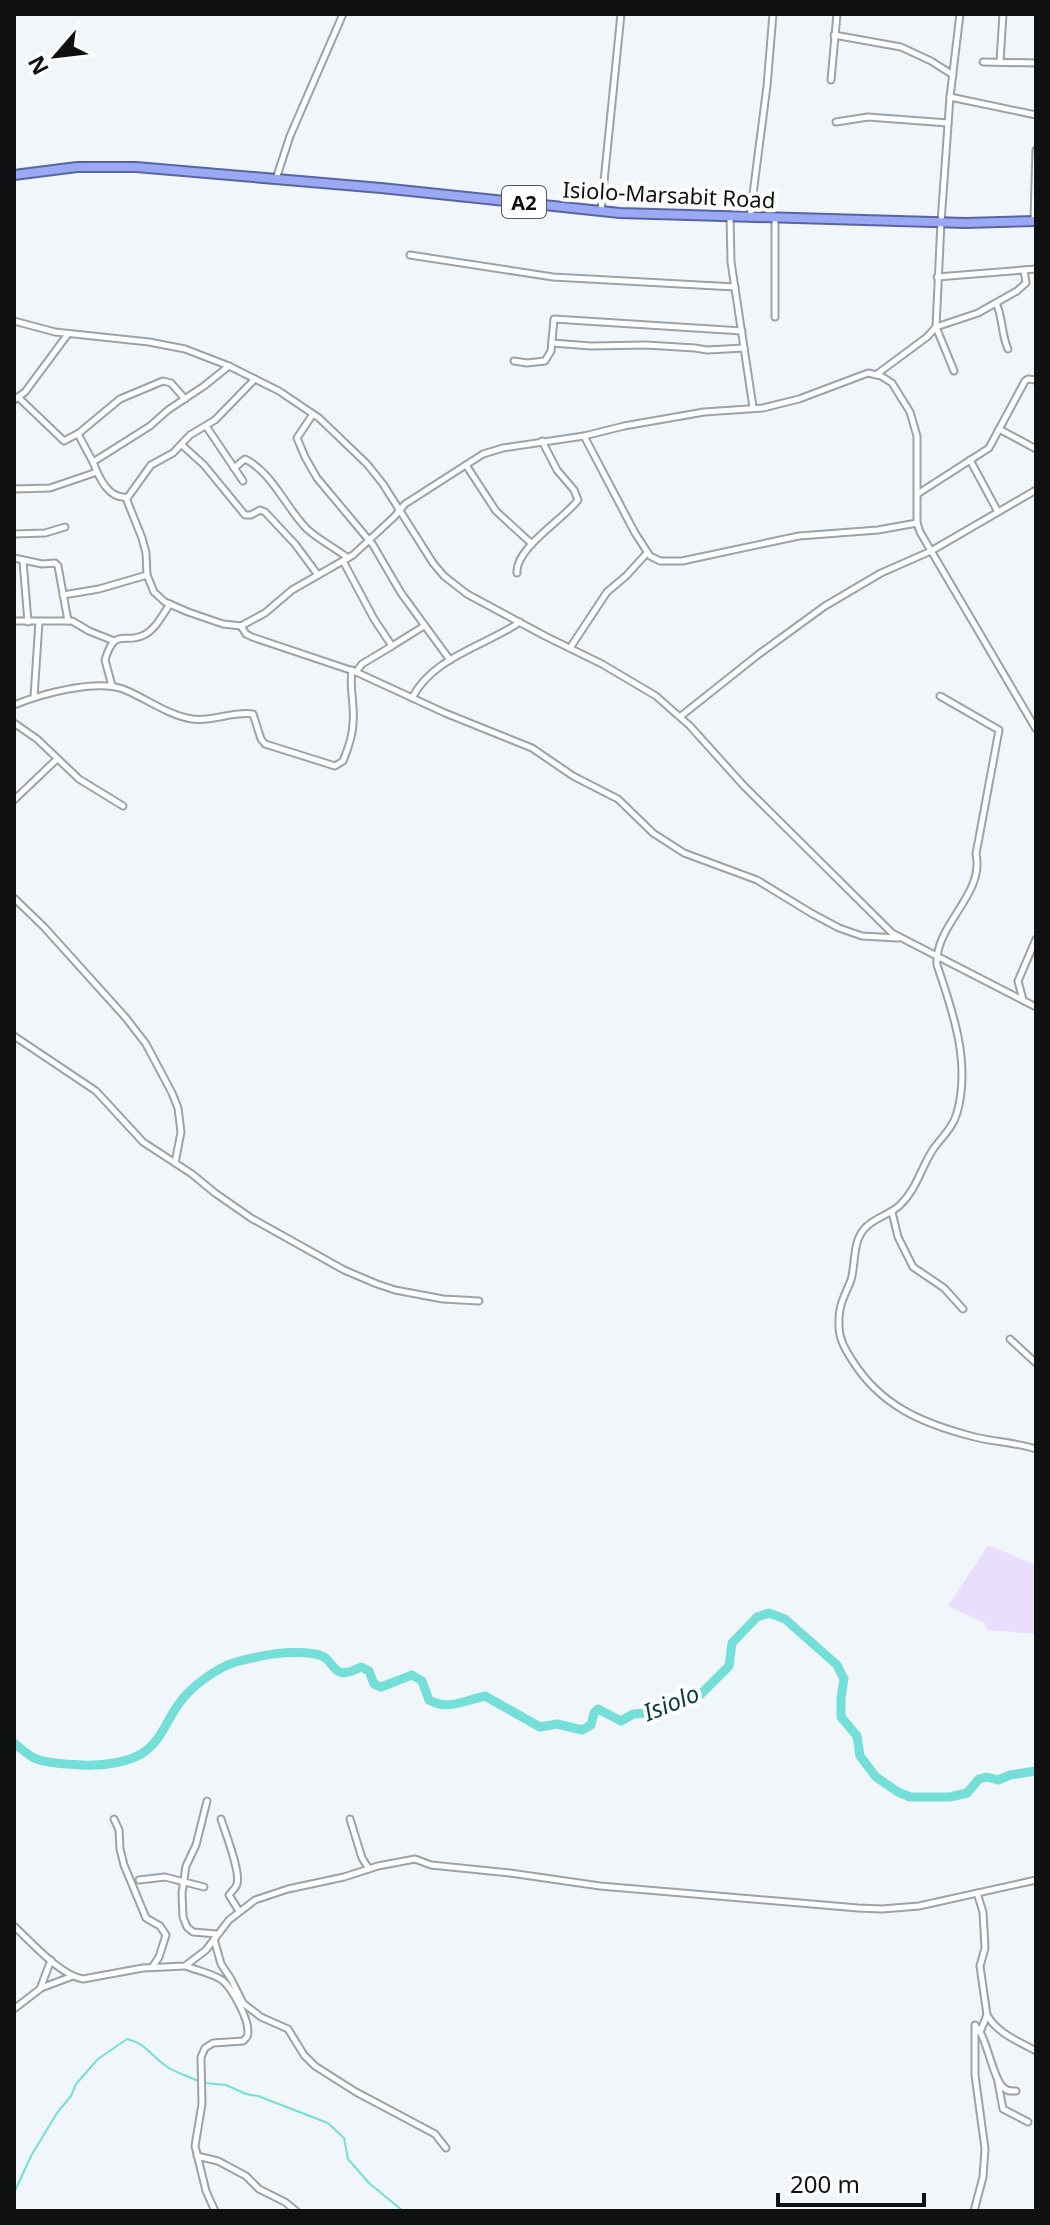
<svg xmlns="http://www.w3.org/2000/svg" width="1050" height="2225" font-family="'Noto Sans',sans-serif">
	<style>
		.grass { fill: #eadeff }
		.lines { fill: none; stroke-linecap: round; stroke-linejoin: round }
		.stream { stroke: #73dfd8; stroke-width: 2 }
		.river { stroke: #73dfd8; stroke-width: 9 }
		.minor-casing { stroke: #9da2a6; stroke-width: 9 }
		.trunk-casing { stroke: #5965a3; stroke-width: 12 }
		.minor { stroke: #fff; stroke-width: 5 }
		.trunk { stroke: #9ba8f4; stroke-width: 8 }
		.labels { text-anchor: middle; dominant-baseline: central; stroke-width: 8; stroke-linejoin: round; paint-order: stroke }
		.shield { fill: #fff; stroke: #565858; stroke-width: 2 }
		.shield-label { font-size: 20px; font-weight: bold; fill: #0e1011 }
		.street-label { font-size: 22px; fill: #0e1011; stroke: #fff }
		.water-label { font-size: 24px; font-style: italic; fill: #063b39; stroke: #fff }
	</style>
	<rect width="100%" height="100%" fill="#f1f6fa"/>
	<polygon class="grass" points="988,1545 1036,1565 1036,1634 988,1630 984,1623 948,1606"/>
	<g class="lines">
		<g class="stream">
			<polyline points="204,2083 226,2085 246,2094 258,2096 328,2123 344,2138 348,2159 369,2183 403,2211"/>
			<path d="M14,2193L31,2156L57,2113L71,2096L76,2084L98,2059L127,2039C147,2044 151,2056 166,2066C176,2073 188,2076 198,2081"/>
		</g>
		<path class="river" d="M14,1743C20,1748 27,1754 34,1758C47,1764 68,1764 82,1765C101,1766 131,1763 147,1750C162,1738 167,1720 178,1705C190,1687 216,1668 236,1662C262,1655 287,1650 315,1654C339,1658 328,1684 361,1667L369,1671L374,1684L381,1687L412,1675L422,1681L429,1700C448,1711 466,1700 485,1696L540,1727L557,1724L582,1730L591,1725L594,1713L598,1709L621,1721L633,1714L648,1713L667,1708L700,1695L729,1666L732,1643L757,1617L769,1613L785,1619L837,1665L844,1679L841,1698V1717L857,1736L860,1756L876,1777L898,1792L910,1797H950L967,1793L979,1779L987,1777L998,1780L1010,1775L1036,1771"/>
		<defs>
			<g id="minor">
				<polyline points="834,35 901,47 931,61 953,75"/>
				<polyline points="1000,61 1003,14"/>
				<polyline points="983,62 1036,63"/>
				<polyline points="831,80 837,14"/>
				<polyline points="950,97 1036,115"/>
				<polyline points="836,122 868,117 948,123"/>
				<polyline points="276,179 290,136 343,14"/>
				<polyline points="601,211 621,14"/>
				<polyline points="730,217 731,262 753,407"/>
				<polyline points="750,217 767,86 773,14"/>
				<polyline points="775,218 775,317"/>
				<polyline points="1034,220 1036,150"/>
				<polyline points="410,255 553,277 735,287"/>
				<polyline points="937,277 1036,269"/>
				<path d="M996,303C1003,317 1001,334 1008,349"/>
				<polyline points="14,321 55,332 149,342 185,349 229,366 279,391 319,418 367,464 383,484 433,563 444,576 467,594 545,636 602,664 656,696 690,726 744,786 892,933 1036,1007"/>
				<polyline points="552,343 591,346 646,345 695,348 707,350 744,348"/>
				<polyline points="514,361 527,363 545,361 551,351 554,319 742,331"/>
				<path d="M229,366L204,386L168,410L150,426L93,462C99,478 109,500 128,497L151,465L173,453L190,435L215,420L255,379"/>
				<polyline points="954,371 936,327 941,222 950,97 960,14"/>
				<polyline points="877,374 927,337 936,327 978,313 1017,291 1026,283 1024,270"/>
				<polyline points="18,397 64,441 79,433 120,399 163,381 171,383 185,399"/>
				<polyline points="14,400 25,392 68,334"/>
				<polyline points="313,414 297,438 305,457 317,478 373,545 401,593 450,660"/>
				<polyline points="206,426 243,481"/>
				<polyline points="999,429 1036,449"/>
				<polyline points="78,434 93,462"/>
				<polyline points="584,436 635,533 650,556 660,561 682,561 799,536 878,530 917,523"/>
				<polyline points="182,445 204,465 245,515 251,515 260,510 265,512 295,544 318,575"/>
				<polyline points="970,460 998,512"/>
				<polyline points="466,465 496,511 532,544"/>
				<path d="M234,468L245,459C272,472 286,508 307,529C319,540 335,548 348,558"/>
				<polyline points="14,489 50,488 97,472"/>
				<polyline points="919,493 989,448 1025,381 1028,379 1036,380"/>
				<polyline points="126,498 142,538 146,553 147,575 154,592 165,602 188,612 223,624 241,626 265,613 292,590 353,555 394,517 405,504 483,454 503,448 584,436 624,426 704,412 763,408 799,399 868,373 881,376 892,383 910,412 917,436 917,523 920,532 1036,729"/>
				<polyline points="14,534 45,533 65,527"/>
				<polyline points="14,558 42,564 55,563 58,566 68,621"/>
				<polyline points="23,561 28,622"/>
				<polyline points="343,561 374,619 392,646 424,626"/>
				<path d="M517,573C515,548 564,519 578,500L574,490L557,470L542,441"/>
				<polyline points="63,595 99,589 147,575"/>
				<polyline points="14,621 72,621 89,631 114,641"/>
				<polyline points="241,626 246,634 252,637 356,672 445,713 532,748 573,776 618,799 653,833 684,853 757,880 811,913 839,928 862,936 898,938"/>
				<polyline points="570,648 607,592 626,576 647,553"/>
				<polyline points="356,672 362,664 392,646"/>
				<path d="M112,686L105,660C115,626 124,645 144,635C156,629 163,614 170,604"/>
				<path d="M940,696L999,730L976,854C985,895 934,925 937,965C953,1012 971,1063 957,1113C953,1127 943,1136 934,1148C921,1167 917,1189 900,1205C890,1215 875,1217 865,1228C852,1242 856,1263 851,1280C844,1298 838,1305 839,1326C839,1339 845,1349 852,1360C880,1405 921,1423 971,1436C992,1442 1014,1442 1036,1449"/>
				<polyline points="34,697 39,622"/>
				<path d="M412,698C433,657 485,646 520,622"/>
				<path d="M14,705C41,694 95,679 123,689C146,698 167,715 192,719C212,722 233,711 253,714L261,739L265,744L335,766L343,761C348,749 353,736 353,723C355,705 349,688 352,670"/>
				<polyline points="681,716 759,654 825,606 881,573 931,551 1036,490"/>
				<polyline points="14,723 37,739 79,779 123,806"/>
				<polyline points="14,800 57,759"/>
				<polyline points="14,898 44,927 126,1018 146,1044 172,1093 178,1108 181,1132 175,1163"/>
				<polyline points="1023,1000 1018,981 1036,939"/>
				<polyline points="14,1036 96,1091 143,1142 192,1174 215,1193 251,1218 344,1270 377,1284 395,1290 443,1299 479,1301"/>
				<polyline points="892,1212 898,1237 913,1267 944,1288 963,1309"/>
				<polyline points="1010,1339 1036,1363"/>
				<polyline points="207,1801 196,1845 186,1866 182,1893 183,1917 187,1927 193,1932 217,1934"/>
				<polyline points="114,1819 119,1830 120,1849 124,1865 146,1918 160,1926 166,1935 159,1957 153,1966"/>
				<path d="M221,1819C225,1832 241,1872 237,1884C236,1888 232,1891 229,1895L239,1911"/>
				<polyline points="350,1819 362,1858 369,1869"/>
				<polyline points="139,1880 165,1877 204,1887"/>
				<path d="M14,1926C31,1942 60,1975 83,1979L143,1968L185,1966L206,1950L229,1920L255,1900L288,1889L344,1877L378,1866L415,1859L431,1865L510,1873L600,1886L858,1908L882,1909L919,1906L1036,1880"/>
				<polyline points="214,1939 221,1964 231,1979 242,2001"/>
				<path d="M186,1966C198,1971 211,1973 222,1980C232,1988 248,2018 248,2031C248,2037 247,2037 243,2041L213,2043L205,2048L201,2057L202,2104L195,2146L206,2191L215,2211"/>
				<polyline points="41,1988 73,1976"/>
				<polyline points="236,1998 261,2017 288,2029 304,2055 315,2066 356,2092 435,2134 446,2148"/>
				<polyline points="14,2009 40,1989 51,1960"/>
				<path d="M987,2015C997,2033 1018,2041 1036,2051"/>
				<path d="M980,2032C988,2045 994,2081 1004,2088C1008,2092 1011,2091 1016,2091"/>
				<polyline points="998,2082 1003,2109 1028,2122"/>
				<polyline points="197,2156 218,2161 246,2176 259,2189 285,2202 296,2211"/>
				<polyline points="974,2211 983,2177 985,2149 975,2075 975,2025 980,2032 987,2015 980,1966 985,1948 983,1912 977,1893"/>
			</g>
			<polyline id="trunk" points="14,175 77,167 136,167 381,188 620,213 966,223 1036,221"/>
		</defs>
		<use href="#minor" class="minor-casing"/>
		<use href="#trunk" class="trunk-casing"/>
		<use href="#minor" class="minor"/>
		<use href="#trunk" class="trunk"/>
	</g>
	<g class="labels">
		<rect class="shield" x="502" y="186" width="44" height="32" rx="6"/>
		<g class="shield-label">
			<text x="524" y="202">A2</text>
		</g>
		<g class="street-label">
			<text transform="translate(669 194) rotate(3)">Isiolo-Marsabit Road</text>
		</g>
		<g class="water-label">
			<text transform="translate(671 1702) rotate(-22)">Isiolo</text>
		</g>
	</g>
	<rect width="1050" height="2225" fill="none" stroke="#0e1011" stroke-width="32"/>
	<g transform="translate(56 56) rotate(242)" stroke="#ffffff" stroke-width="6" paint-order="stroke">
	<path d="M0-6L14 30L0 20L-14 30Z" fill="#0e1011"/>
	<text y="-12" font-size="22" font-weight="bold" text-anchor="middle" fill="#0e1011">N</text>
	</g>
	<path d="M778 2193v12h146v-12" fill="none" stroke="#0e1011" stroke-width="4"/>
	<text x="790" y="2193" font-size="24" fill="#0e1011" stroke="#ffffff" stroke-width="6" paint-order="stroke">200 m</text>
</svg>
